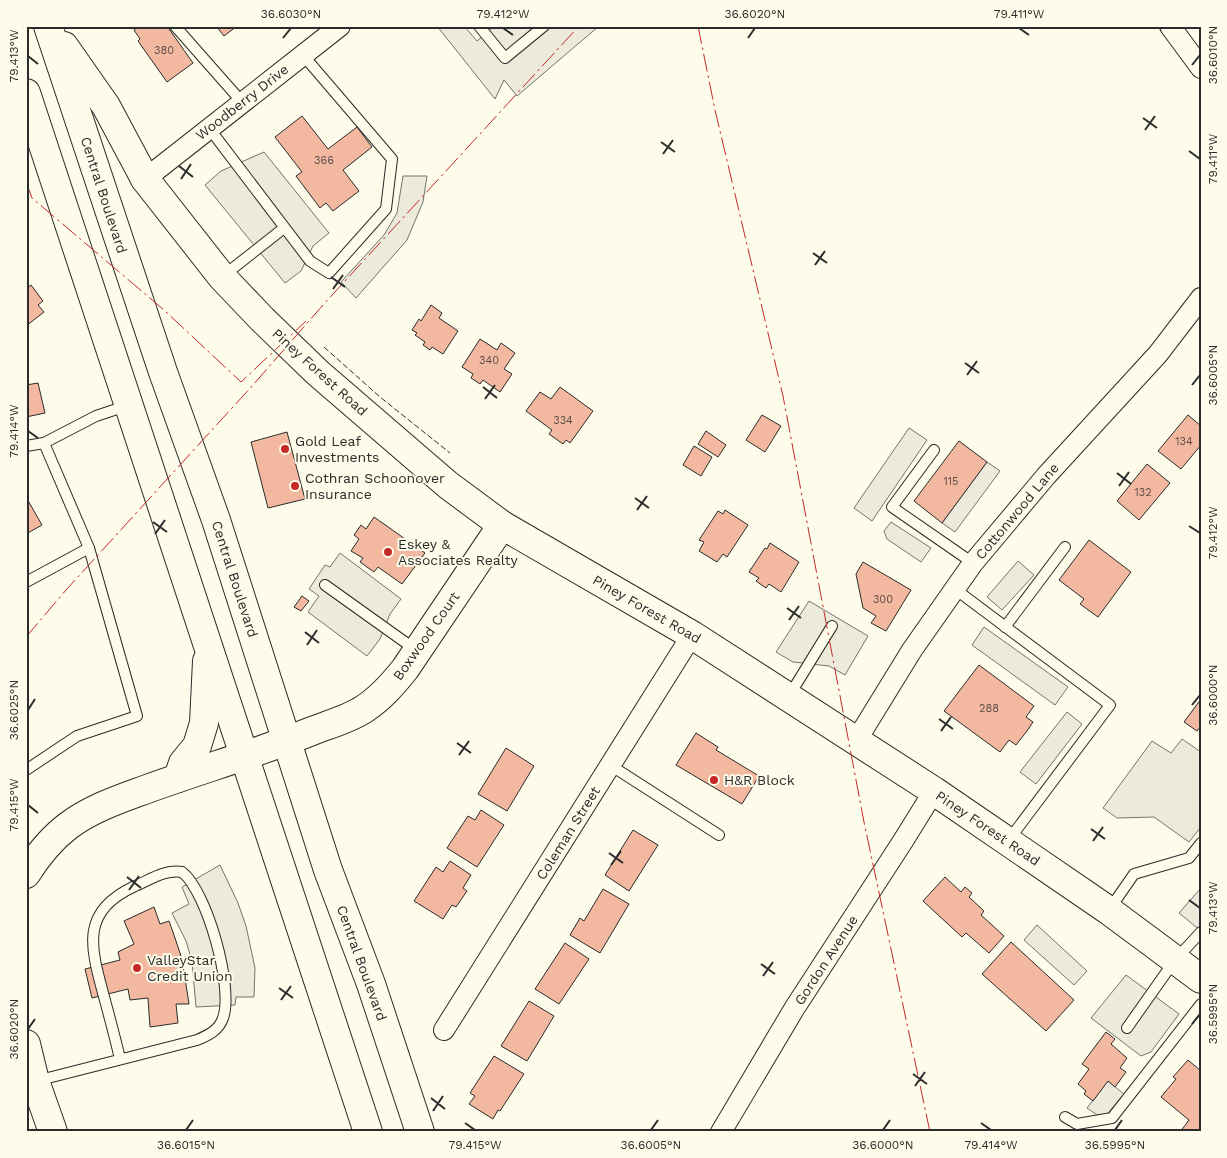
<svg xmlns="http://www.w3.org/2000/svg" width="1227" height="1158" font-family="'Work Sans',sans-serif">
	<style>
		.parking { fill: #eceadb; stroke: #74746e }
		.building { fill: #f2b8a0; stroke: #2b2b2b }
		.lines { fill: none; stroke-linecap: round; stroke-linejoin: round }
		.lane-casing { stroke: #2b2b2b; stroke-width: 12 }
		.street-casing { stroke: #2b2b2b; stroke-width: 22 }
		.secondary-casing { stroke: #2b2b2b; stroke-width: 30 }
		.primary-casing { stroke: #2b2b2b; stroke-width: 30 }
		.lane { stroke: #fdfbea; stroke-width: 10 }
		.street { stroke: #fdfbea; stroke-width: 20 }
		.secondary { stroke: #fdfbea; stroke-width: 28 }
		.primary { stroke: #fdfbea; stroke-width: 28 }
		.fence { stroke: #2b2b2b; stroke-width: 1; stroke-dasharray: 6 2.5; stroke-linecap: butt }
		.power { stroke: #c62828; stroke-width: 1; stroke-dasharray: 18 4 2.5 4; stroke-linecap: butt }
		.ticks { fill: none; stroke: #2b2b2b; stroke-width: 2 }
		.poi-dot { fill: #c62828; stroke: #fdfbea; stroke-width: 2 }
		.labels { text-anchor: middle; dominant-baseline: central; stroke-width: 4; stroke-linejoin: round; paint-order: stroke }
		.number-label { font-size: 11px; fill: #5d4e48 }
		.street-label { font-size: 14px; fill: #2b2b2b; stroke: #fdfbea }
		.poi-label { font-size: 14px; fill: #2b2b2b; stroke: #fdfbea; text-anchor: start }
		.neatline { fill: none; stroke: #2b2b2b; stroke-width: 2 }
		.ticks-label { font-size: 12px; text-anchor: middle; fill: #2b2b2b }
	</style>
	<rect width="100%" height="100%" fill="#fdfbea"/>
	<g class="parking">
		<polygon points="437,26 464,26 477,41 495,26 599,26 517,96 504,80 495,99"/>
		<polygon points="264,152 329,233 313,246 301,271 285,283 205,185 221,171"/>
		<polygon points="403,176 427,176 423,202 407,240 356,298 341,282 384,235 397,213"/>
		<polygon points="909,428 927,440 872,521 854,508"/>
		<polygon points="987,462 1000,471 955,532 942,523"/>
		<polygon points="891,522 931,548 921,562 887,539 884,531"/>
		<polygon points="340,553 401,599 390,614 380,639 367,656 308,612 319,596 309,589 325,565 330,567"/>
		<polygon points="1018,561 1034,575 1002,610 987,597"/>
		<polygon points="809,601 868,636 845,675 829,666 793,662 776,652"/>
		<polygon points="984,627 1068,687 1055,705 972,645"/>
		<polygon points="1067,712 1082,724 1036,784 1020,772"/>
		<polygon points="1182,739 1201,752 1201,827 1189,842 1154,817 1117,818 1103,808 1152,741 1171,753"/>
		<polygon points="220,865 238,903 246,926 255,968 254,997 236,997 235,1005 196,1007 192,961 186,941 172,913 189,904 182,887"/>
		<polygon points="1201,888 1201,931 1179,913"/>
		<polygon points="1037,925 1087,971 1074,985 1024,940"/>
		<polygon points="1126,975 1179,1014 1151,1052 1141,1056 1091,1018"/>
		<polygon points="1108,1081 1124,1094 1103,1119 1087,1108"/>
	</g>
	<g class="building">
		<polygon points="139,26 167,26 193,63 167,82 138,41 140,39 134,30"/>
		<polygon points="216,26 241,26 239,28 237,26 224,36"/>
		<polygon points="302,116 328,149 357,127 372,147 343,170 359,191 333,211 326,203 320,208 296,176 302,172 275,137"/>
		<polygon points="31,285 43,301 38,305 44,312 26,326 26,289"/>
		<polygon points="431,305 442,313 439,318 458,331 443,354 432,347 430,350 423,345 425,342 415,335 417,333 412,330 419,319 421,321"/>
		<polygon points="480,339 497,350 501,343 515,353 504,369 512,374 500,392 483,380 480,384 471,378 473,374 462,367"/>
		<polygon points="38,383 45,413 26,417 26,385"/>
		<polygon points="560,387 593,411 570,443 566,440 563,444 549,434 552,430 526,411 540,392 551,399"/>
		<polygon points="762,415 781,426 765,452 746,440"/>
		<polygon points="1188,415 1201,426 1201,445 1181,469 1158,451"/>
		<polygon points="706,431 726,445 718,457 698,444"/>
		<polygon points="287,432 305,499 268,508 251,442"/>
		<polygon points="959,441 987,462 942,523 914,501"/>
		<polygon points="694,446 712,457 701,476 683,465"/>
		<polygon points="1147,464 1170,483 1139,520 1117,501"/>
		<polygon points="26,497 42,525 26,534"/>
		<polygon points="725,510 748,525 727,557 723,554 717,562 699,551 704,542 699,540 718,511 723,514"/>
		<polygon points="374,517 425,553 402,584 378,567 374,572 360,562 363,558 351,551 359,539 354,535 361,525 366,529"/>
		<polygon points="1089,540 1131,572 1098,617 1080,604 1084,599 1059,580"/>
		<polygon points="770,543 799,562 781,592 769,584 766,588 756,581 759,578 749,572 765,548 767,549"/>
		<polygon points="863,562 911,590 886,631 871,623 876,616 863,608 856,574"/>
		<polygon points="302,596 309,601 301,611 294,607"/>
		<polygon points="979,665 1034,706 1026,717 1033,722 1027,731 1016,745 1009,740 1000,752 944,711"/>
		<polygon points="1201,699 1201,726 1197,731 1184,722"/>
		<polygon points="696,733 718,747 716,750 759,776 742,804 676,765"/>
		<polygon points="506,748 534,766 507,811 478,794"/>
		<polygon points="481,810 504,825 477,867 447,848 468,816 475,820"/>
		<polygon points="633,830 658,845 629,891 605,875"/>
		<polygon points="450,861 471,875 463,888 467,891 456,907 452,905 443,919 414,901 436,867 443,872"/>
		<polygon points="945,877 961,892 965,887 972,893 969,897 984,911 981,915 1004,936 989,953 966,933 962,937 923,901"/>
		<polygon points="603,889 629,904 600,953 570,935 580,918 584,921"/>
		<polygon points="154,907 160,924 169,921 174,935 182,959 189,1004 176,1004 178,1023 150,1027 148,998 130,1000 128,989 92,998 85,969 120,960 118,952 134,944 124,921"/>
		<polygon points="1011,942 1074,1000 1046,1031 982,974"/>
		<polygon points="565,943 589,959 559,1004 535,989"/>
		<polygon points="529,1001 554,1016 527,1061 501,1046"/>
		<polygon points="1106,1032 1115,1039 1111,1044 1127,1058 1120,1068 1126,1072 1115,1087 1108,1081 1093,1101 1084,1094 1086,1091 1078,1084 1089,1069 1082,1064"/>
		<polygon points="494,1056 524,1074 500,1111 498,1110 493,1119 469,1104 475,1096 470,1093"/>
		<polygon points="1188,1060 1201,1071 1201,1132 1180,1132 1189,1120 1161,1097 1176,1079 1173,1077"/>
	</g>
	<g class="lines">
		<defs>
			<g id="lane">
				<polyline points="175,26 242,102"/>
				<polyline points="479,26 505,58 544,26"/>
				<polyline points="209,128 310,261 329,273 386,209 392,159 303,55"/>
				<polyline points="223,276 284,228"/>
				<polyline points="26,446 44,443"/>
				<polyline points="934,450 892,507 973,563"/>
				<polyline points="26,582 89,548"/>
				<polyline points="325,585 416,650"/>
				<polyline points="955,589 1110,705 1008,841"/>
				<polyline points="1005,627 1065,547"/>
				<polyline points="789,696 832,626"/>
				<polyline points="610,765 719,835"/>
				<polyline points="26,770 77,736 137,716 89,548 44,443 96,416 129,405"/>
				<polyline points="1109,910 1134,874 1189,858 1201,843"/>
				<polyline points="1127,1028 1175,960 1201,932"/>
				<path d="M36,1081L197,1040C209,1035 219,1030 223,1018C234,988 207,891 182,872C165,869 150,880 135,886C81,911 90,945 103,993C109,1015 115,1037 120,1059"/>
				<polyline points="1065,1117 1077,1124 1112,1118 1201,1004"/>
			</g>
			<g id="street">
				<polyline points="1170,26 1201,68"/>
				<polyline points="145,179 340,26"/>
				<polyline points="856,741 912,650 973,563 1046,476 1158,354 1201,298"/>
				<polyline points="444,1030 692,635"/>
				<polyline points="721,1132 794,1009 903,841 934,791"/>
			</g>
			<g id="secondary">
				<polyline points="145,179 222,277 262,319 318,373 448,485 502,525 692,635 934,791 1108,910 1201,979"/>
				<path d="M26,874C38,855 51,839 68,826C92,808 120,799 147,789C202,769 258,753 312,731C330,724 349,719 364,709C381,698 393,684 405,669L502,525"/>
				<polyline points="26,1044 35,1081 53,1132"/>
			</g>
			<g id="primary">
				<polyline points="48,26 163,372 216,520 328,870 371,984 420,1132"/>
				<polyline points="64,46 106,106 145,179"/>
				<polyline points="26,93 368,1132"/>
				<polyline points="178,778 183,763 197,746 204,723 207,661"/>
			</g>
		</defs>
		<use href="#lane" class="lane-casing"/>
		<use href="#street" class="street-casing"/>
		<use href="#secondary" class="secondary-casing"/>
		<use href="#primary" class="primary-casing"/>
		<use href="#lane" class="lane"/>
		<use href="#street" class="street"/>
		<use href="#secondary" class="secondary"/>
		<use href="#primary" class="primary"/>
		<polyline class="fence" points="324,347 380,397 450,453"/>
		<g class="power">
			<polyline points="698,26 715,110 783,396 864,822 930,1132"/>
			<polyline points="26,182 32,198 164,310 241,382 306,321"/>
			<polyline points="26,637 66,590 253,385 323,305 579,26"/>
		</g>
	</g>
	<path class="ticks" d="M503,28L513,35M1019,28L1029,35M283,38L291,28M748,38L755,28M28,56L38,64M1192,65L1200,55M1143,118L1157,128M1145,130L1155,116M661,142L675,152M1189,151L1200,159M663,154L673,140M179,166L193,177M181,179L191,164M813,253L827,263M815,265L825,251M331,277L345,287M333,289L343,275M965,363L979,373M967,375L977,361M1192,385L1200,375M483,387L497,398M485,399L495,385M28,431L38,438M1117,473L1131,484M1119,486L1129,472M635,498L649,508M637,510L647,496M153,522L167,532M1189,526L1200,533M155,534L165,520M787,608L801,618M789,620L799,606M305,632L319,643M307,645L317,630M1192,705L1200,695M28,710L35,699M939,719L953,729M941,731L951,717M457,743L471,753M459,755L469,741M28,805L38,813M1091,829L1105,839M1093,841L1103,827M609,853L623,863M611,865L621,851M127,877L141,888M129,890L139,876M1189,900L1200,908M761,964L775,974M763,976L773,962M279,988L293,998M281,1000L291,986M1192,1024L1200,1014M28,1029L35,1019M913,1074L927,1084M915,1086L925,1072M431,1098L445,1109M433,1111L443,1096M465,1123L475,1130M981,1123L991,1130M186,1130L193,1120M651,1130L658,1120M883,1130L890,1120M1115,1130L1122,1120"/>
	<g class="poi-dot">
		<circle cx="285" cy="449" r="5"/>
		<circle cx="295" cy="486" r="5"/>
		<circle cx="388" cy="552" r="5"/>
		<circle cx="714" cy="780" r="5"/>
		<circle cx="137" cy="968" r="5"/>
	</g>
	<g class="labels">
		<g class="number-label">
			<text x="164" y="50">380</text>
			<text x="324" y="160">366</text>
			<text x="489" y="360">340</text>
			<text x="563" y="420">334</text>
			<text x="1184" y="441">134</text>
			<text x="951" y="481">115</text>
			<text x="1143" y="492">132</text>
			<text x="883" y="599">300</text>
			<text x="989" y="708">288</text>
		</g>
		<g class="street-label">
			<text transform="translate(242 102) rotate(-38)">Woodberry Drive</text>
			<text transform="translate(104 195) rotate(72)">Central Boulevard</text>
			<text transform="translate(320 372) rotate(42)">Piney Forest Road</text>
			<text transform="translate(1017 511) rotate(-50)">Cottonwood Lane</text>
			<text transform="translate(235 579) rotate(72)">Central Boulevard</text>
			<text transform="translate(647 609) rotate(30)">Piney Forest Road</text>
			<text transform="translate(426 636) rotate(-55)">Boxwood Court</text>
			<text transform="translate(988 828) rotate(34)">Piney Forest Road</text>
			<text transform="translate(568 833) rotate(-58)">Coleman Street</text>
			<text transform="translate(826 960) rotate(-57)">Gordon Avenue</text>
			<text transform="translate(362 963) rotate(70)">Central Boulevard</text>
		</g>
		<g class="poi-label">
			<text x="295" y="441">Gold Leaf<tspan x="295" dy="16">Investments</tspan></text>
			<text x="305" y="478">Cothran Schoonover<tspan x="305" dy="16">Insurance</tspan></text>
			<text x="398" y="544">Eskey &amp;<tspan x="398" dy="16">Associates Realty</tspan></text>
			<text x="724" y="780">H&amp;R Block</text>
			<text x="147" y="960">ValleyStar<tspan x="147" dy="16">Credit Union</tspan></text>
		</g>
	</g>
	<rect width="1227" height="1158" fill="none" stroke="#fdfbea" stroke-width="55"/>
	<rect x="28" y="28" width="1172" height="1102" class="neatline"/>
	<g class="ticks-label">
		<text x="291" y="18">36.6030°N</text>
		<text x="503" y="18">79.412°W</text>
		<text x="755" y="18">36.6020°N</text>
		<text x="1019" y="18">79.411°W</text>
		<text transform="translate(1213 55) rotate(-90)" y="4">36.6010°N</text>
		<text transform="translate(14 56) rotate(-90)" y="4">79.413°W</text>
		<text transform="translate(1213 159) rotate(-90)" y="4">79.411°W</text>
		<text transform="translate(1213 375) rotate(-90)" y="4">36.6005°N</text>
		<text transform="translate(14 431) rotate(-90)" y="4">79.414°W</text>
		<text transform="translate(1213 533) rotate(-90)" y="4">79.412°W</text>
		<text transform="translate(1213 695) rotate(-90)" y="4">36.6000°N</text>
		<text transform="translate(14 710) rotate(-90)" y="4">36.6025°N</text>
		<text transform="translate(14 805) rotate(-90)" y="4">79.415°W</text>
		<text transform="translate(1213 908) rotate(-90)" y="4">79.413°W</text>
		<text transform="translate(1213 1014) rotate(-90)" y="4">36.5995°N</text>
		<text transform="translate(14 1029) rotate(-90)" y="4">36.6020°N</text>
		<text x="186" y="1149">36.6015°N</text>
		<text x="475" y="1149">79.415°W</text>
		<text x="651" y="1149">36.6005°N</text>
		<text x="883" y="1149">36.6000°N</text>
		<text x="991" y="1149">79.414°W</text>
		<text x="1115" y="1149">36.5995°N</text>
	</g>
</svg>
